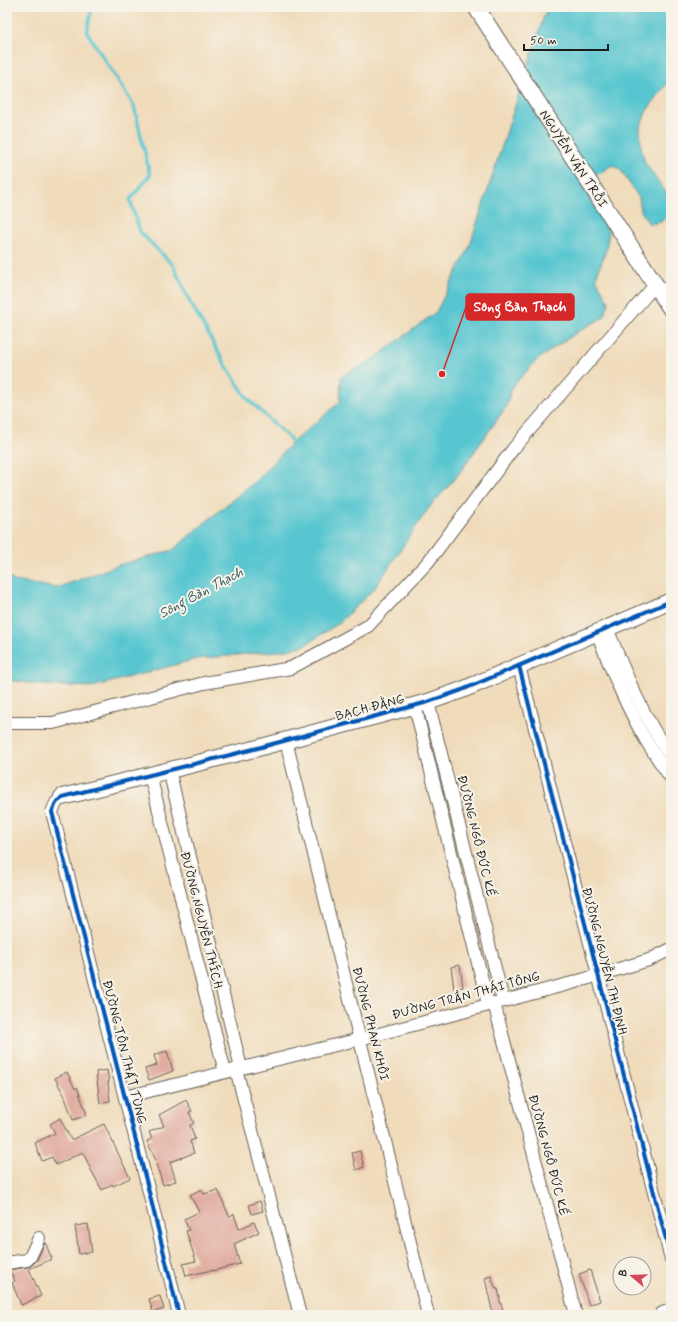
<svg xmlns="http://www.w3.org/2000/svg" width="678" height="1322" font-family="Mynerve,sans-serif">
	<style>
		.water { fill: #59c6d0; stroke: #3a7176 }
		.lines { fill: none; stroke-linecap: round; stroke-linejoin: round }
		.stream { stroke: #59c6d0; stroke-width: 3.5 }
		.building { fill: #e0aa9f }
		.minor-casing { stroke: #665f54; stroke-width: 14 }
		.tertiary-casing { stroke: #665f54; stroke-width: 18 }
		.minor { stroke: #fff; stroke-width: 12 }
		.tertiary { stroke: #fff; stroke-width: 16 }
		.cycleway-casing { stroke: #f7f3e8; stroke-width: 6 }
		.cycleway { stroke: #0057b8; stroke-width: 4 }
		.labels { text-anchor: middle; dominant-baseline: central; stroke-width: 4; stroke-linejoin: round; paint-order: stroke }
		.street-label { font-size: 13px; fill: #1c1c1c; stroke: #f7f3e8 }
		.water-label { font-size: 14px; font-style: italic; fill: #31585b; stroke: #f7f3e8 }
		.leader { fill: none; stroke: #d62828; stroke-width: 1.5 }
		.callout-dot { fill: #d62828; stroke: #f7f3e8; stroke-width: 1.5 }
		.callout { fill: #d62828; stroke: #d62828; stroke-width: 1.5 }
		.callout-label { font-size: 14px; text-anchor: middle; font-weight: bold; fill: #fff }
	</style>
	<rect width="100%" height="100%" fill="#f7f3e8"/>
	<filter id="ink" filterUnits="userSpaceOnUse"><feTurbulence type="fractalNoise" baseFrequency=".025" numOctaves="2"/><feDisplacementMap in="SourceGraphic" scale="8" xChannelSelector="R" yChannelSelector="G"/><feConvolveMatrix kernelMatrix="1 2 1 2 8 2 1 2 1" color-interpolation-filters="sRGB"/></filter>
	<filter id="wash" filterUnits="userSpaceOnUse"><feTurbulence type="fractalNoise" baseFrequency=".012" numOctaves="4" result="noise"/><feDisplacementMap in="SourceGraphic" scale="16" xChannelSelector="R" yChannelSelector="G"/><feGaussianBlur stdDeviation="0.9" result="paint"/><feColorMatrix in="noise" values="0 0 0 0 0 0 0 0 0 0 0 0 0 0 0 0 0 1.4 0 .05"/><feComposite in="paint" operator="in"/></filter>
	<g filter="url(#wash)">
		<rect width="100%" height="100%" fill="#f0dcbb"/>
		<polygon class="water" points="547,7 671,7 671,78 646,112 640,129 641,147 645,163 668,195 669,213 661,222 649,224 641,211 639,198 620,169 612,165 582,185 609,232 606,250 596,278 609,303 604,317 577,332 537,360 512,387 506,407 458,475 428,509 374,589 339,623 305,645 288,650 197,659 92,687 42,685 7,680 7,576 14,581 57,588 118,565 173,550 202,525 254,482 293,442 340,402 341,377 375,358 436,312 469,248"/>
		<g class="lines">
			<polyline class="stream" points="92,7 87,32 134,106 150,175 130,200 140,232 173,265 190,302 225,364 247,398 293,442"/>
		</g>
		<g id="blocks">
			<g class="building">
				<polygon points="460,965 463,987 454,989 451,967"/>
				<polygon points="167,1051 173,1071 149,1080 145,1069 157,1065 154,1055"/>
				<polygon points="107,1070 109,1082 108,1082 110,1101 100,1103 96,1072"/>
				<polygon points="67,1072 75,1089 77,1087 87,1115 73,1120 64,1095 55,1078"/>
				<polygon points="186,1100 192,1111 189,1112 194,1123 190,1125 195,1139 190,1141 194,1153 170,1162 176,1181 163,1185 156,1164 157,1163 147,1141 152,1139 149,1132 164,1126 159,1115"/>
				<polygon points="60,1118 71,1140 104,1124 130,1178 113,1186 112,1184 102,1190 91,1170 83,1152 56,1165 52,1157 42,1161 35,1143 55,1133 50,1124"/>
				<polygon points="360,1151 364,1167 356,1170 352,1153"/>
				<polygon points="201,1189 204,1194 218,1190 229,1216 234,1214 239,1229 254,1222 259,1232 234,1244 240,1264 212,1271 212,1270 186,1276 183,1264 196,1261 186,1231 189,1230 184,1219 199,1212 190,1195"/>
				<polygon points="260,1201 263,1211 252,1214 249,1205"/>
				<polygon points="88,1224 92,1252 79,1254 75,1226"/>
				<polygon points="45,1242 52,1259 29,1269 41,1296 21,1305 12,1283 15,1281 9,1270 28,1267 32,1265 37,1260"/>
				<polygon points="590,1270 600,1301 589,1305 579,1274"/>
				<polygon points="491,1276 496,1289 498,1289 500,1298 499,1298 505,1315 493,1315 485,1278"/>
				<polygon points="160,1296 164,1309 153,1312 149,1299"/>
			</g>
		</g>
	</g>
	<g filter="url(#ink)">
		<use href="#blocks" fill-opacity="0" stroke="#665f54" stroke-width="1"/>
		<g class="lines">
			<defs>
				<g id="minor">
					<path d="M607,628C625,673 643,717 671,757"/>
					<path d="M597,632C611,670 626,707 647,742C654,754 663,766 671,778"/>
					<polyline points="519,666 671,1259"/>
					<polyline points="428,702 503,1000"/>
					<polyline points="415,706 488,1004"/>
					<polyline points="7,723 53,723 204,683 291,668 368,626 428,562 513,449 655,285"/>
					<polyline points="286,741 428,1315"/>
					<polyline points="169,770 241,1068"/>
					<polyline points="150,775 225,1072"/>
					<polyline points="62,797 56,803 52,812 148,1188 179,1315"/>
					<polyline points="494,1003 576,1315"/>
					<polyline points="236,1069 300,1315"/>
					<polyline points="125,1097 360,1039 572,983 649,960 671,949"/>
					<polyline points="7,1263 27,1260 30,1257 39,1238"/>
				</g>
				<g id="tertiary">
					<polyline points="476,7 671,309"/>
					<polyline points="62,797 254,749 428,702 462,690 671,601"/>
					<polyline points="663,1315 671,1312"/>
				</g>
			</defs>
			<use href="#minor" class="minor-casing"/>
			<use href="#tertiary" class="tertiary-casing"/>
			<use href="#minor" class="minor"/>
			<use href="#tertiary" class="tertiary"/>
			<defs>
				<g id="cycleway">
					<polyline points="519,666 671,1259"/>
					<polyline points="179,1315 148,1188 52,812 56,803 62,797 254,749 428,702 462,690 671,601"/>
				</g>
			</defs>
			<use href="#cycleway" class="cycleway-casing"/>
			<use href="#cycleway" class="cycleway"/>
		</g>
	</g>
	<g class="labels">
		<g class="street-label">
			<text transform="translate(573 159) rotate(57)">NGUYỄN VĂN TRỖI</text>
			<text transform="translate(370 708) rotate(-15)">BẠCH ĐẰNG</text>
			<text transform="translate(476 836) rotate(76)">ĐƯỜNG NGÔ ĐỨC KẾ</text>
			<text transform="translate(201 920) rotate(76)">ĐƯỜNG NGUYỄN THÍCH</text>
			<text transform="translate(604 961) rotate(76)">ĐƯỜNG NGUYỄN THỊ ĐỊNH</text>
			<text transform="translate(466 996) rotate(-15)">ĐƯỜNG TRẦN THÁI TÔNG</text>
			<text transform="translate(370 1024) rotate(76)">ĐƯỜNG PHAN KHÔI</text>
			<text transform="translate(124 1052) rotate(76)">ĐƯỜNG TÔN THẤT TÙNG</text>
			<text transform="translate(548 1155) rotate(75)">ĐƯỜNG NGÔ ĐỨC KẾ</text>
		</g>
		<g class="water-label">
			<text transform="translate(201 593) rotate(-28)">Sông Bàn Thạch</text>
		</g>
	</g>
	<path class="leader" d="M442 374L466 307"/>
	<circle class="callout-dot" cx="442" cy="374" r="4"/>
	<rect class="callout" x="466" y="294" width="108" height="26" rx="4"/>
	<g class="callout-label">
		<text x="520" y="311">Sông Bàn Thạch</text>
	</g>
	<rect width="678" height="1322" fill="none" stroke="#f7f3e8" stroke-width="24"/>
	<g transform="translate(632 1276) rotate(289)"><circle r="19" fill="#f7f3e8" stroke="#9f9d96"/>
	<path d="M0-3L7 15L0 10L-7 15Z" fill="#d1495b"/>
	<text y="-6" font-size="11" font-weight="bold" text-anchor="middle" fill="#1c1c1c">B</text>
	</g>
	<path d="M524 44v6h84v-6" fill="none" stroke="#1c1c1c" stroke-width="2"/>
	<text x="530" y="44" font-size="12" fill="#1c1c1c" stroke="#f7f3e8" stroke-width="3" paint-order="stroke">50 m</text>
</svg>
